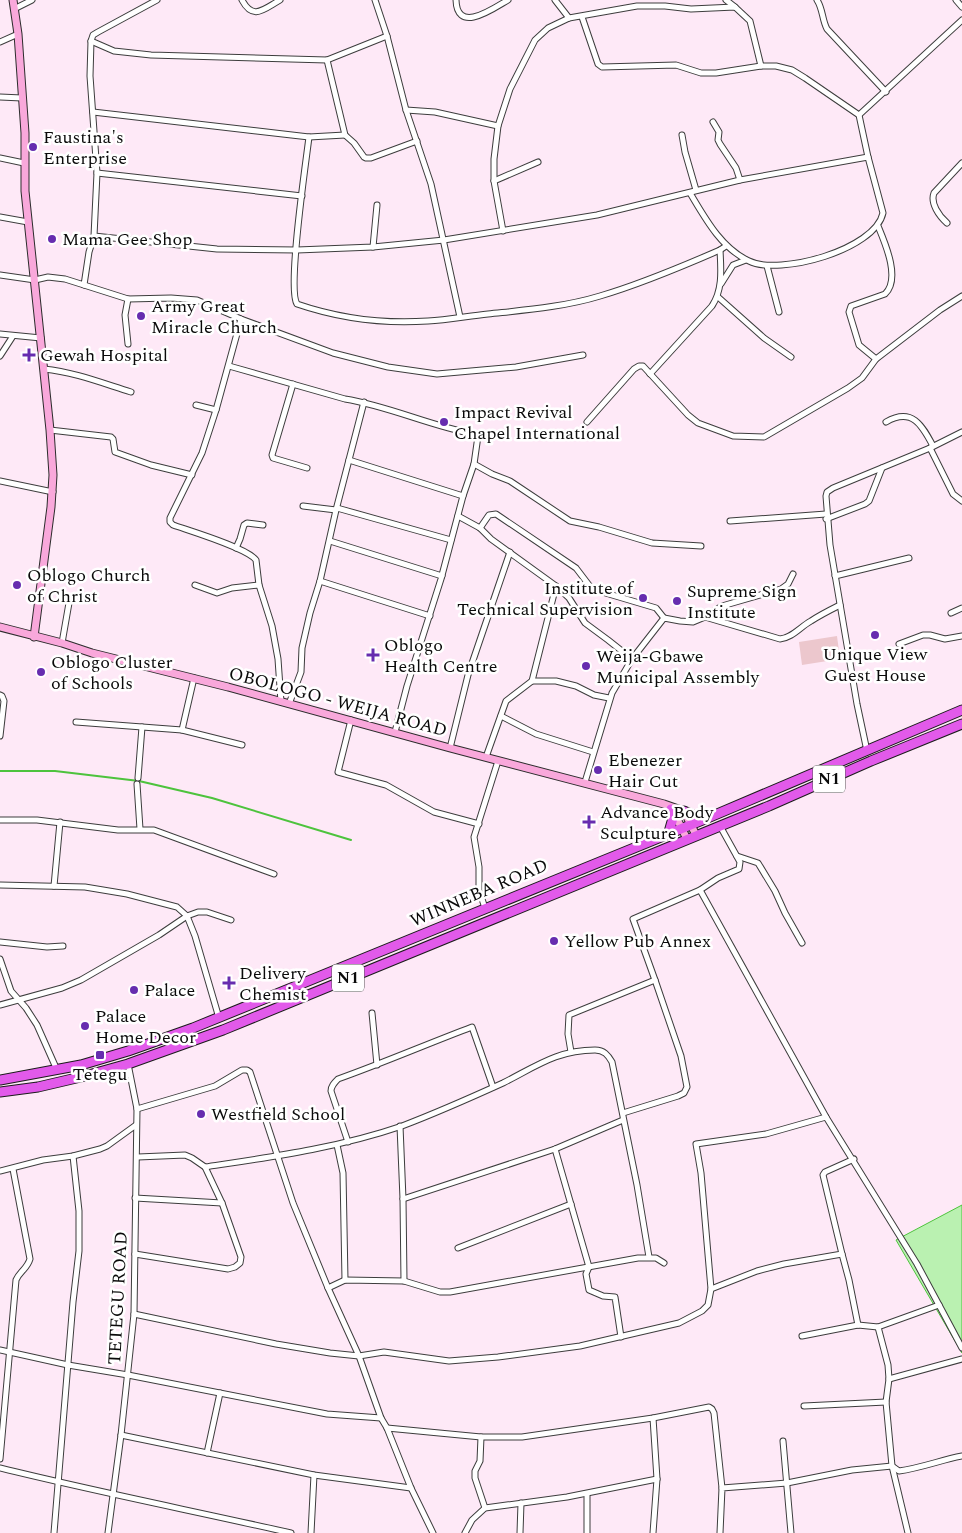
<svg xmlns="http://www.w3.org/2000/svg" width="962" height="1533" font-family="Spectral,serif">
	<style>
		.pitch { fill: #ecc7cd }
		.water { fill: #baf1b1; stroke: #4dc33d }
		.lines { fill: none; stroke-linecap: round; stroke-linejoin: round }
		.stream { stroke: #4dc33d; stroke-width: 2 }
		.street-casing { stroke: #3d3d3d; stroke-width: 7 }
		.secondary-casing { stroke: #2c2c2c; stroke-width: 9 }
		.highway-casing { stroke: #1b1b1b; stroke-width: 11 }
		.street { stroke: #fff; stroke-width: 5 }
		.secondary { stroke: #f9a8db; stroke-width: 7 }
		.highway { stroke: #e25aea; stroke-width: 9 }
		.poi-dot { fill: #662daf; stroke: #fff; stroke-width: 2 }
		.labels { text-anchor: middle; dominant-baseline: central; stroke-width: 5; stroke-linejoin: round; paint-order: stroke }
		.shield { fill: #fff; stroke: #545454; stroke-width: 1 }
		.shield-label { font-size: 16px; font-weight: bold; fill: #0a0a0a }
		.poi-label { font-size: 18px; fill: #0a0a0a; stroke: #fff; text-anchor: start }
		.street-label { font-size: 18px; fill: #0a0a0a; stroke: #fff }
	</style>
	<rect width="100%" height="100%" fill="#fee9f7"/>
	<polygon class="pitch" points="837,636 840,659 802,665 799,642"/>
	<polygon class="water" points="962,1205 962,1353 896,1240"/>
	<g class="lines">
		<polyline class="stream" points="0,771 55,771 139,781 212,798 351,840"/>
		<defs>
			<g id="street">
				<path d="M242,0C253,21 264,9 280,0"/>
				<polyline points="375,0 387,36 406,110 431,184 460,317"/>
				<path d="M456,0C457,35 494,8 508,0"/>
				<polyline points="555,0 569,18"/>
				<polyline points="726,0 735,7"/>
				<path d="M817,0C823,9 822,20 827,29L886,92"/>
				<polyline points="956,0 962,7"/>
				<polyline points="14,9 32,0"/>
				<polyline points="91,41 114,51 151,55 327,60 387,36"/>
				<polyline points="0,42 18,34"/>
				<polyline points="327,60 345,135 354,143 364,157 366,158 371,158 417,141"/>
				<polyline points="0,97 22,98"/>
				<polyline points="406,110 435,112 498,126"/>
				<polyline points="93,112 309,137 345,135"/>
				<polyline points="859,115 962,20"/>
				<polyline points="713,122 719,132 718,140 720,144 736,168 740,180"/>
				<polyline points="682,135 685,152 696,190"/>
				<path d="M309,137C306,162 287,289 297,304C338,318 384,324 428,321C448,320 468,316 488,314C525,310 564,307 600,296C641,284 681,267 720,250L726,246"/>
				<polyline points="0,158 24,163"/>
				<polyline points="97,173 302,196"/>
				<polyline points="494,181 538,162"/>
				<path d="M690,193C705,218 721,248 749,261C779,276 875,250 883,213L868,157"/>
				<polyline points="0,217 28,222"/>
				<path d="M947,223C939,216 930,203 934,193L962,163"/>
				<polyline points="503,231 494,181 494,159 498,126 510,89 535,40 548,28 569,18 637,6 665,6 691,9 735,7 750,21 761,66"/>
				<polyline points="94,236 217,249 297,250 373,247 444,240 597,215 740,180 868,157 859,115 805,78 792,70 776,66 761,66 716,73 701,73 676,65 602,67 598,64 582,17"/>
				<polyline points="373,247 377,205"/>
				<polyline points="767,266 779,312"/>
				<polyline points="0,275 35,280 48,277 65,279 84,285 89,252 94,236 97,173 90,76 91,41 93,35 98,32 157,0"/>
				<polyline points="721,284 733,265 746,260"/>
				<polyline points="84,285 128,299 171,298 197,300 241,319 333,353 388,367 437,374 516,367 583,355"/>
				<polyline points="718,297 764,338 791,357"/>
				<polyline points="128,299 125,315 128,344"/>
				<path d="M241,319L216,410L202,453L170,518V522L173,525C190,531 247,548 256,560L259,585L272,626L278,659L281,702"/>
				<polyline points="0,334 41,338"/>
				<polyline points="0,356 13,336"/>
				<path d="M876,359L859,345L849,312L851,306L885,294C901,279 885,243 878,226"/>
				<path d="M229,366L345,399C389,406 430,426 474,434L478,436L474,464L463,496L441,579L407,686L395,732"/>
				<path d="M44,369C74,372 102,383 131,392"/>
				<path d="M650,374L712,306C723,289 721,270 720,250"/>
				<polyline points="293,384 272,455 273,458 307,468"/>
				<polyline points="196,405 216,410"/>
				<polyline points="587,422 634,369 639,366 643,366 688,415 698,423 733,436 764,437 848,388 862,378 876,359 940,310 962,296"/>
				<path d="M886,422C912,407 922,425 933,446"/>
				<polyline points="50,430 111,437 113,439 115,452 151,465 192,475"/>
				<polyline points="930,448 953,494 962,501"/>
				<polyline points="349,460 463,496"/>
				<polyline points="474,464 492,474 510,481 570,521 599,527 652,543 701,546"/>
				<polyline points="0,481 53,492"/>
				<polyline points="303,506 336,510"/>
				<polyline points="337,508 451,540"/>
				<polyline points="458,516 480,528 491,539 556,586 569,598 585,623 608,640 632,659"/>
				<polyline points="826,519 865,504 869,501 882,468"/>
				<polyline points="730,521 826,514"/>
				<polyline points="480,528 489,515 496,514 576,568 592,589 656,608 664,618"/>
				<polyline points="330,541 442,576"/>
				<polyline points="236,548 240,539 244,525 247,523 263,525"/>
				<polyline points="835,576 909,558"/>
				<polyline points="320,581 430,616"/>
				<polyline points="195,585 217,593 232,588 259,585"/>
				<polyline points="951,613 962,608"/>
				<path d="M705,617L780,639C792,638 800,627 811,621C820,615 830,610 840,605"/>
				<polyline points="62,643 69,603"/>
				<polyline points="899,644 923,635 930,635 945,639 962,636"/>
				<polyline points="532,681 556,681 576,686 594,695 609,698"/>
				<polyline points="0,695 2,696 4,701 0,736"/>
				<polyline points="289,704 301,672 302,648 310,613 320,581 336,510 364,402"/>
				<polyline points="501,716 536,734 593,752"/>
				<polyline points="351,720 338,772 386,785 434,812 479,824"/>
				<polyline points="76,722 182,730 242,745"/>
				<polyline points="182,730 194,678"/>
				<polyline points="450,748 468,675 510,552"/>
				<polyline points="867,751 857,704 830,545 826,496 827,492 833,488 930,448 962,432"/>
				<polyline points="486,757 506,701 532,681 556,586"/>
				<polyline points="138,778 142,727"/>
				<polyline points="585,782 612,693 632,659 664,618 680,621 693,622 705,617 722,606 781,589 788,584 793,574"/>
				<polyline points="137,784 140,829"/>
				<polyline points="0,820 37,820 118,830 154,830 274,874"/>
				<polyline points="737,856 758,863 775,891 785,913 802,943"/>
				<polyline points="0,885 85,887 127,894 177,907 187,916 195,936 219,1018"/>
				<polyline points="54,886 60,822"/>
				<polyline points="700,890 826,1117 917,1264 939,1305 878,1327 858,1325 802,1336"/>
				<polyline points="485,908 479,890 479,867 474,837 498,761"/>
				<polyline points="0,942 47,947 63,946"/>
				<polyline points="0,959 11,991 26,1008 37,1025 57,1070"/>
				<polyline points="0,1005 62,988 81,980 159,935 187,916 198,912 207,912 231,920"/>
				<polyline points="372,1013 377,1065"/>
				<polyline points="571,1052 568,1034 569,1015 655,980"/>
				<polyline points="137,1109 215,1086 242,1070 247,1070 250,1072 293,1203 328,1288 359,1356 381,1418 387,1428 411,1488 433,1533"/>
				<polyline points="623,1113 678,1096 684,1093 687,1087 681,1056 655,980 633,919 700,890 718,878 739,869 740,862 720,826"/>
				<polyline points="400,1126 403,1199 404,1281"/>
				<path d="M348,1142L331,1091C331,1086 334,1083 338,1079C383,1063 427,1044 472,1027L493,1087"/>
				<polyline points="337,1145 343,1173 345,1280"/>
				<polyline points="555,1149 589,1267 586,1274 589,1290 603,1296 615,1297 621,1337"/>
				<path d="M205,1167C271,1157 338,1148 402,1126C436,1113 470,1098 503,1083C535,1067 557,1050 595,1050C604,1050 608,1055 612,1062L637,1185L649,1257"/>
				<polyline points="0,1171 43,1160 73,1156 100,1149 107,1146 136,1125"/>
				<polyline points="135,1198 222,1203"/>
				<polyline points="403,1199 555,1149 623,1120"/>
				<polyline points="458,1248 571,1204"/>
				<polyline points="135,1254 228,1269 235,1267 240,1263 241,1257 222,1203 205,1167 192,1158 185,1155 138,1157"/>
				<polyline points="842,1254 849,1280 858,1325"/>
				<polyline points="328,1288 345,1280 404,1281 440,1292 450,1292 638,1258 656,1258 664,1263"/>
				<polyline points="711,1289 701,1173 696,1144 766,1134 826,1117"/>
				<polyline points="939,1305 962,1348"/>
				<polyline points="134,1314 276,1344 330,1353 359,1356 384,1352 449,1361 498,1357 580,1346 679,1323 702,1311 708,1305 711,1289 757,1271 784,1264 842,1254 823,1175 825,1172 854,1159"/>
				<polyline points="878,1327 888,1365 889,1379 886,1402 892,1466 908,1533"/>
				<polyline points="0,1350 68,1365 128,1375 327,1414 381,1418"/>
				<polyline points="889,1379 962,1359"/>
				<polyline points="804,1406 886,1402"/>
				<polyline points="653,1418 657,1479 653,1533"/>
				<polyline points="387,1428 481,1437 522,1437 653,1418 709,1407 712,1409 714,1413 722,1488"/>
				<polyline points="121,1435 314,1475 411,1488"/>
				<polyline points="481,1437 480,1461 475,1471 475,1478 485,1508"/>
				<polyline points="783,1441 791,1533"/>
				<polyline points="207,1453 220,1393"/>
				<path d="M0,1459L16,1280C20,1271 27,1269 30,1259L13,1169"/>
				<path d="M0,1468C97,1492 194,1511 291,1533"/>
				<polyline points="54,1533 73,1302 79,1251 79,1211 73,1156"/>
				<polyline points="108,1533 121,1435 134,1314 137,1109 128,1064"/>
				<polyline points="311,1533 314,1475"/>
				<polyline points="465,1533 472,1520 485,1508 567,1497 657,1479"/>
				<polyline points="520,1533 521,1503"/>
				<polyline points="587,1533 587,1494"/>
				<path d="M720,1533L722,1488L787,1483L852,1470L892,1466L899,1471C921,1468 941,1460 962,1456"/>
			</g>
			<g id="secondary">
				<polyline points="13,0 18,34 25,133 25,191 50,430 53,475 51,507 34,637"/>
				<polyline points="0,627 62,643 92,653 228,687 450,748 664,804 684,811 696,835"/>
				<polyline points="673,811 687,839"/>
			</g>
			<g id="highway">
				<polyline points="684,811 695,816 704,817"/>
				<polyline points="669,832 673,818 671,809"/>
				<polyline points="0,1080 81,1065 128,1051 193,1028 710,817 962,710"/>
				<polyline points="0,1092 38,1087 85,1076 128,1064 223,1030 769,806 871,761 962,724"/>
			</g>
		</defs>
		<use href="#street" class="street-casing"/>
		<use href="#secondary" class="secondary-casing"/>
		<use href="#highway" class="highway-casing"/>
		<use href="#street" class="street"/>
		<use href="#secondary" class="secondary"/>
		<use href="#highway" class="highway"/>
	</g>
	<g class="poi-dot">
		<circle cx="33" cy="147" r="5"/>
		<circle cx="52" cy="239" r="5"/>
		<circle cx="141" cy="316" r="5"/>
		<path d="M26.5 347.5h5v5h5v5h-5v5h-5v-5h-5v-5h5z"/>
		<circle cx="444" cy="422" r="5"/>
		<circle cx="17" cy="585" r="5"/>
		<circle cx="643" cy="598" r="5"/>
		<circle cx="677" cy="601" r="5"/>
		<circle cx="875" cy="635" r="5"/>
		<path d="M370.5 647.5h5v5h5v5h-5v5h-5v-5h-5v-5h5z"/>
		<circle cx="586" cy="666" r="5"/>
		<circle cx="41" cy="672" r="5"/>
		<circle cx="598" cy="770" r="5"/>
		<path d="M586.5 814.5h5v5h5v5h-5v5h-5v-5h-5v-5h5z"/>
		<circle cx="554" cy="941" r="5"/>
		<path d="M226.5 975.5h5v5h5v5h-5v5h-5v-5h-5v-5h5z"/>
		<circle cx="134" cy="990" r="5"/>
		<circle cx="85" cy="1026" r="5"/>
		<rect x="95" y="1050" width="10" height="10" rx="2.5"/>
		<circle cx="201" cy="1114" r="5"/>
	</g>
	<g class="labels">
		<g class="shield">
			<rect x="813" y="765.5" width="32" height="27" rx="4"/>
			<rect x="332" y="964.5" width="32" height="27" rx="4"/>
		</g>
		<g class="shield-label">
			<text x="829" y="779">N1</text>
			<text x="348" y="978">N1</text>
		</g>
		<g class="poi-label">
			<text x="43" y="137">Faustina's<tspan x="43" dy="21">Enterprise</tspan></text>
			<text x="62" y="239">Mama Gee Shop</text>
			<text x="151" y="306">Army Great<tspan x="151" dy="21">Miracle Church</tspan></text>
			<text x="40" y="355">Gewah Hospital</text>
			<text x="454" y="412">Impact Revival<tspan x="454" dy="21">Chapel International</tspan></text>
			<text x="27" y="575">Oblogo Church<tspan x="27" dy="21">of Christ</tspan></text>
			<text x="633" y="588" text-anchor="end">Institute of<tspan x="633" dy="21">Technical Supervision</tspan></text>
			<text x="687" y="591">Supreme Sign<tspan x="687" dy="21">Institute</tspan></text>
			<text x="384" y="645">Oblogo<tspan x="384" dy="21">Health Centre</tspan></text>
			<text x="875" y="654" text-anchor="middle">Unique View<tspan x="875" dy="21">Guest House</tspan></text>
			<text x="596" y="656">Weija-Gbawe<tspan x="596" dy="21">Municipal Assembly</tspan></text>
			<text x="51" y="662">Oblogo Cluster<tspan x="51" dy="21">of Schools</tspan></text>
			<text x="608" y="760">Ebenezer<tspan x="608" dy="21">Hair Cut</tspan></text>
			<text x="600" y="812">Advance Body<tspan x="600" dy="21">Sculpture</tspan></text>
			<text x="564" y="941">Yellow Pub Annex</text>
			<text x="239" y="973">Delivery<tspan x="239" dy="21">Chemist</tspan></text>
			<text x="144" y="990">Palace</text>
			<text x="95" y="1016">Palace<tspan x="95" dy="21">Home Decor</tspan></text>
			<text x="100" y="1074" text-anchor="middle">Tetegu</text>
			<text x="211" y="1114">Westfield School</text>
		</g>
		<g class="street-label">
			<text transform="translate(338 702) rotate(15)">OBOLOGO - WEIJA ROAD</text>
			<text transform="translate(479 893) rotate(-23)">WINNEBA ROAD</text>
			<text transform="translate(118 1298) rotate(-87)">TETEGU ROAD</text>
		</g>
	</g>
</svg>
